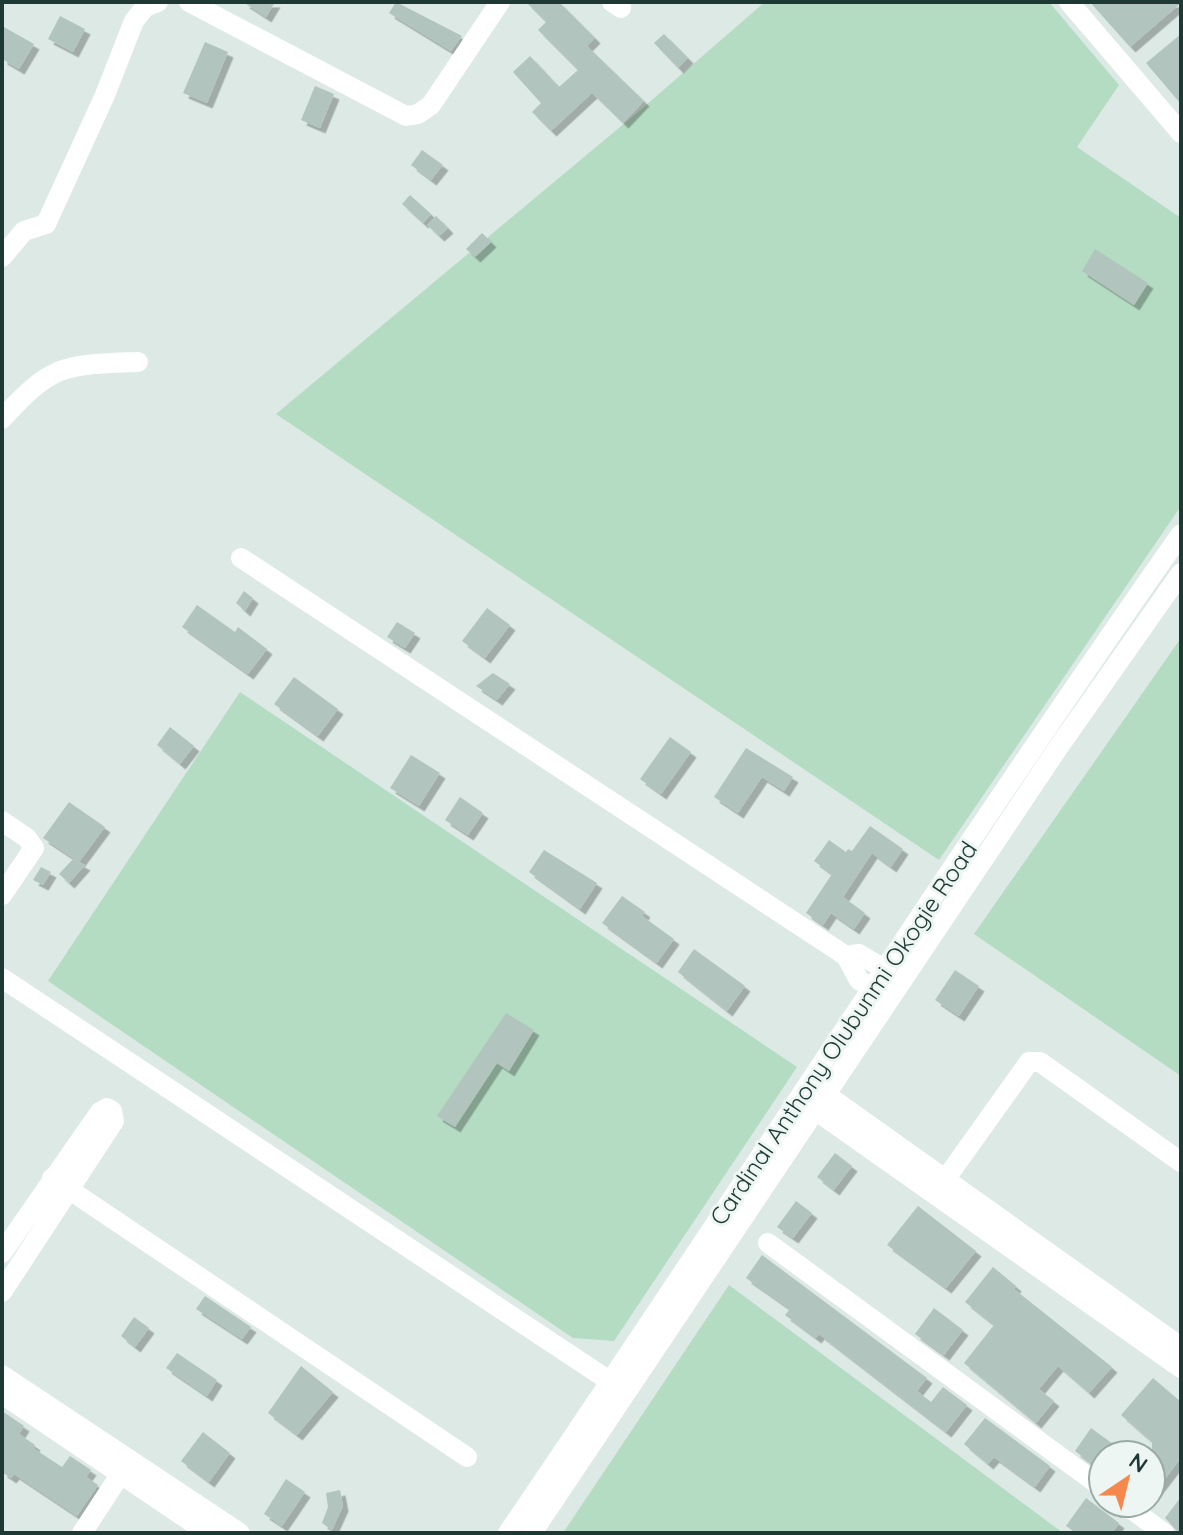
<svg xmlns="http://www.w3.org/2000/svg" width="1183" height="1535" font-family="Quicksand,sans-serif">
	<style>
		.green { fill: #b4dcc3 }
		.building { fill: #b2c4be; filter: url(#shadow) }
		.lines { fill: none; stroke-linecap: round; stroke-linejoin: round }
		.minor { stroke: #fff; stroke-width: 20 }
		.labels { text-anchor: middle; dominant-baseline: central; stroke-width: 6; stroke-linejoin: round; paint-order: stroke }
		.street-label { font-size: 24px; fill: #1e3934; stroke: #edf6f2 }
	</style>
	<defs>
		<filter id="shadow"><feDropShadow dx="5.5" dy="5.5" stdDeviation="0" flood-color="#0004"/></filter>
	</defs>
	<rect width="100%" height="100%" fill="#dce9e5"/>
	<g class="green">
		<polygon points="765,2 1049,2 1119,85 1077,147 1181,218 1181,506 939,860 276,414 638,112"/>
		<polygon points="1181,638 1181,1076 974,934"/>
		<polygon points="240,692 797,1067 614,1341 573,1338 48,981"/>
		<polygon points="729,1285 1063,1533 563,1533"/>
	</g>
	<g class="building">
		<polygon points="243,2 275,2 266,17"/>
		<polygon points="396,2 462,36 451,51 389,13"/>
		<polygon points="526,2 559,2 595,38 587,46 644,101 623,123 592,93 551,131 532,112 541,103 513,72 530,56 559,87 578,70 538,30 546,22"/>
		<polygon points="1090,2 1181,2 1181,3 1130,47"/>
		<polygon points="60,16 85,29 73,52 48,39"/>
		<polygon points="2,26 34,44 19,69 2,59"/>
		<polygon points="664,34 688,58 678,68 654,43"/>
		<polygon points="1181,34 1181,104 1146,63"/>
		<polygon points="205,42 228,52 207,103 183,93"/>
		<polygon points="315,86 334,94 320,128 301,120"/>
		<polygon points="422,150 443,165 431,180 411,165"/>
		<polygon points="410,195 431,214 423,223 402,204"/>
		<polygon points="436,216 448,228 439,236 427,225"/>
		<polygon points="482,233 491,242 475,257 466,249"/>
		<polygon points="1095,249 1148,283 1134,305 1082,271"/>
		<polygon points="244,591 253,598 245,611 236,603"/>
		<polygon points="197,605 235,632 238,627 267,649 248,674 182,627"/>
		<polygon points="487,608 510,625 485,658 462,641"/>
		<polygon points="397,622 415,633 405,648 387,637"/>
		<polygon points="493,673 510,684 497,700 476,686"/>
		<polygon points="294,677 338,709 318,736 274,704"/>
		<polygon points="170,727 194,746 180,764 157,745"/>
		<polygon points="670,737 691,752 661,794 640,779"/>
		<polygon points="746,748 793,777 784,791 762,777 738,813 714,797"/>
		<polygon points="411,755 440,773 419,806 390,788"/>
		<polygon points="460,797 483,813 468,835 445,820"/>
		<polygon points="69,802 105,827 79,862 43,838"/>
		<polygon points="870,826 903,849 891,867 872,853 843,897 865,913 854,929 831,913 823,925 806,913 832,874 814,861 829,840 846,852 848,849 852,851"/>
		<polygon points="544,850 597,883 580,909 529,872"/>
		<polygon points="73,859 85,865 69,883 59,874"/>
		<polygon points="41,867 51,872 43,885 33,880"/>
		<polygon points="622,896 645,912 642,916 674,939 657,963 602,923"/>
		<polygon points="694,949 745,986 727,1011 678,972"/>
		<polygon points="955,970 979,986 959,1016 935,1000"/>
		<polygon points="506,1013 534,1030 509,1071 497,1063 455,1127 437,1116"/>
		<polygon points="835,1153 852,1166 834,1190 817,1177"/>
		<polygon points="796,1201 812,1213 793,1238 777,1227"/>
		<polygon points="918,1206 976,1251 946,1288 887,1245"/>
		<polygon points="762,1255 927,1378 917,1391 931,1402 943,1387 967,1405 946,1432 819,1334 816,1338 785,1315 790,1309 746,1278"/>
		<polygon points="993,1267 1016,1286 1014,1289 1112,1367 1089,1393 1058,1366 1039,1389 1054,1401 1036,1423 964,1363 994,1325 965,1302"/>
		<polygon points="205,1296 251,1327 242,1339 196,1309"/>
		<polygon points="934,1308 963,1330 944,1355 915,1334"/>
		<polygon points="134,1317 149,1328 135,1347 121,1336"/>
		<polygon points="177,1353 217,1380 207,1396 166,1368"/>
		<polygon points="301,1366 333,1392 297,1435 268,1413"/>
		<polygon points="1153,1378 1181,1402 1181,1458 1151,1497 1152,1442 1121,1415"/>
		<polygon points="2,1411 24,1426 19,1434 35,1445 33,1448 62,1467 70,1456 91,1470 86,1477 98,1485 77,1516 14,1474 11,1478 2,1472"/>
		<polygon points="985,1418 1050,1466 1035,1487 994,1457 988,1464 964,1444"/>
		<polygon points="1091,1428 1128,1455 1103,1455 1103,1472 1075,1451"/>
		<polygon points="203,1432 230,1453 209,1482 181,1461"/>
		<polygon points="286,1479 305,1492 282,1526 264,1514"/>
		<polygon points="340,1490 343,1506 332,1530 322,1523 328,1507 326,1493"/>
		<polygon points="1181,1497 1181,1533 1179,1533 1165,1518"/>
		<polygon points="1086,1498 1119,1523 1112,1533 1076,1533 1066,1526"/>
	</g>
	<g class="lines">
		<g class="minor">
			<polyline points="189,2 406,116 418,114 431,105 500,2"/>
			<polyline points="612,2 621,8"/>
			<polyline points="1069,2 1181,133"/>
			<polyline points="2,257 24,231 46,224 105,95 134,21 145,7 158,2"/>
			<path d="M2,419C53,363 64,365 138,362"/>
			<polyline points="241,558 846,956 859,980 874,990"/>
			<polyline points="2,821 27,838 34,848 2,895"/>
			<polyline points="846,956 859,954 886,970"/>
			<polyline points="2,978 611,1382"/>
			<polyline points="828,1096 1181,1347"/>
			<polyline points="818,1112 1181,1368"/>
			<polyline points="52,1178 467,1457"/>
			<polyline points="937,1191 1029,1062 1040,1062 1181,1162"/>
			<polyline points="768,1243 1103,1488"/>
			<polyline points="2,1253 100,1112 107,1108 112,1111 114,1121 2,1292"/>
			<polyline points="2,1375 240,1533"/>
			<polyline points="2,1394 208,1533"/>
			<polyline points="1123,1503 1164,1533"/>
			<polyline points="82,1533 126,1466"/>
			<path d="M508,1533C734,1201 950,863 1181,534"/>
			<polyline points="532,1533 1058,748 1181,573"/>
		</g>
	</g>
	<g class="labels">
		<g class="street-label">
			<text transform="translate(843 1033) rotate(-56)">Cardinal Anthony Olubunmi Okogie Road</text>
		</g>
	</g>
	<rect width="1183" height="1535" fill="none" stroke="#1e3934" stroke-width="8"/>
	<g transform="translate(1127 1479) rotate(35)"><circle r="38" fill="#edf6f2" stroke="#9aaaa6" stroke-width="2"/>
	<path d="M0-6L14 30L0 20L-14 30Z" fill="#f7884d"/>
	<text y="-12" font-size="22" font-weight="bold" text-anchor="middle" fill="#1e3934">N</text>
	</g>
</svg>
